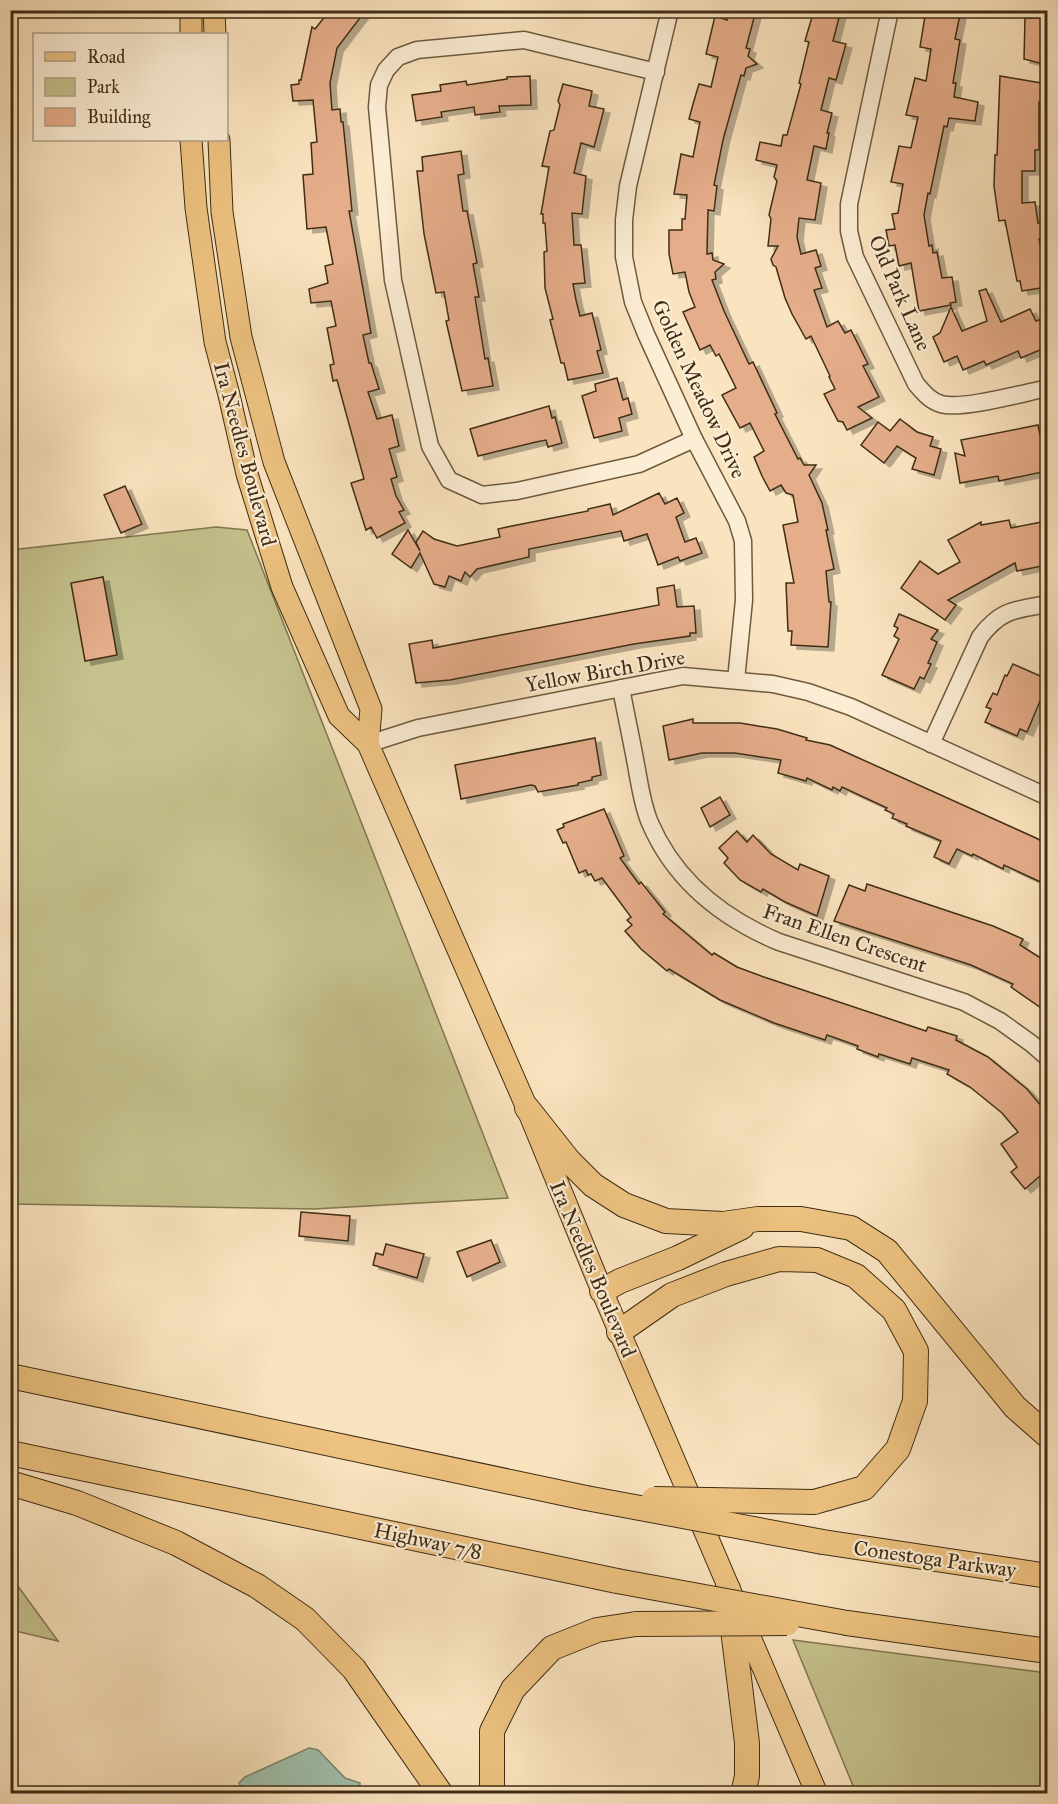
<svg xmlns="http://www.w3.org/2000/svg" width="1058" height="1804" font-family="'IM FELL Great Primer',serif">
	<style>
		.green { fill: #c5c28d; stroke: #827850; stroke-width: 1.5 }
		.water { fill: #9fbfac; stroke: #79856f; stroke-width: 1.5 }
		.building { fill: #e5ad8a; stroke: #3f2d14; stroke-width: 1.5; filter: url(#shadow) }
		.lines { fill: none; stroke-linecap: round; stroke-linejoin: round }
		.minor-casing { stroke: #6e5b3f; stroke-width: 19 }
		.major-casing { stroke: #3f2d14; stroke-width: 23 }
		.highway-casing { stroke: #3f2d14; stroke-width: 26 }
		.minor { stroke: #fcedd5; stroke-width: 16 }
		.major { stroke: #edc280; stroke-width: 21 }
		.highway { stroke: #edc280; stroke-width: 24 }
		.highway-bridge-casing { stroke: #3f2d14; stroke-width: 26; stroke-linecap: butt }
		.highway-bridge { stroke: #edc280; stroke-width: 24 }
		.labels { text-anchor: middle; dominant-baseline: central; stroke-width: 4.5; stroke-linejoin: round; paint-order: stroke }
		.street-label { font-size: 21px; fill: #3f2d14; stroke: #fcedd5 }
	</style>
	<defs>
		<filter id="shadow"><feDropShadow dx="6" dy="4" stdDeviation="0" flood-color="#0004"/></filter>
	</defs>
	<rect width="100%" height="100%" fill="#fae4bf"/>
	<filter id="stains"><feTurbulence type="fractalNoise" baseFrequency=".00333" numOctaves="4"/><feColorMatrix values="0 0 0 0 .2 0 0 0 0 .09 0 0 0 0 .02 0 0 0 .5 -.17"/></filter>
	<radialGradient id="worn" r=".72"><stop offset=".6" stop-color="#630" stop-opacity="0"/><stop offset="1" stop-color="#630" stop-opacity=".3"/></radialGradient>
	<g class="green">
		<polygon points="216,527 247,530 508,1198 314,1209 11,1204 11,550"/>
		<polygon points="10,1578 12,1578 58,1641 11,1630"/>
		<polygon points="793,1640 1047,1673 1047,1793 856,1793"/>
	</g>
	<polygon class="water" points="309,1748 318,1750 345,1778 360,1783 359,1793 244,1793 239,1783 245,1777"/>
	<g class="building">
		<polygon points="330,10 366,10 337,48 330,83 332,110 340,109 341,122 343,122 352,211 349,211 371,333 363,335 369,363 371,363 379,389 368,392 377,419 392,415 399,446 389,449 397,477 391,479 396,496 404,510 399,512 405,523 377,538 371,527 366,530 351,483 364,479 337,380 333,381 330,365 334,364 327,328 336,326 331,301 311,303 309,289 328,283 325,266 333,264 326,227 307,229 303,175 313,174 311,143 317,142 313,100 293,101 291,85 299,84 299,80 301,80 312,27 315,29"/>
		<polygon points="729,10 755,14 746,48 750,49 748,56 757,64 746,68 744,76 741,75 723,140 714,185 717,186 714,211 708,210 707,254 712,253 713,260 724,264 715,272 716,279 712,280 724,311 749,364 753,362 777,413 775,414 798,459 800,458 804,465 816,465 809,475 822,503 828,530 826,530 834,569 826,571 829,602 831,602 828,647 791,645 792,631 788,631 786,583 794,583 783,525 798,522 793,495 786,493 781,485 770,491 762,476 754,457 764,451 750,423 740,428 722,395 736,388 719,354 716,356 710,345 700,350 683,312 695,307 689,292 685,272 673,274 669,254 669,230 682,230 682,219 685,219 687,195 674,194 681,154 693,157 700,122 689,119 693,104 699,84 711,87 718,57 706,54 715,16 727,20"/>
		<polygon points="814,10 841,10 833,41 846,44 836,80 829,78 821,110 832,113 827,133 829,133 826,149 814,146 807,180 821,183 815,220 799,218 797,237 801,254 816,250 821,266 815,268 822,288 814,290 827,327 838,321 845,333 851,330 868,364 863,366 879,397 858,407 872,418 847,430 843,422 838,421 824,394 835,389 829,377 830,376 811,336 806,339 792,314 785,298 776,267 773,265 771,259 778,246 768,246 771,219 769,215 777,181 774,177 777,165 756,160 760,142 781,146 783,135 787,135 801,84 799,83 809,42 805,41"/>
		<polygon points="926,10 961,10 955,39 960,40 953,83 956,83 954,97 978,102 975,121 949,118 947,127 944,126 930,194 928,193 924,215 929,246 932,245 933,253 937,252 942,278 952,277 956,302 950,303 951,305 919,311 911,263 899,266 895,245 889,246 886,230 895,229 892,214 898,213 903,184 891,182 899,146 911,148 918,117 906,115 915,78 926,81 931,49 920,47"/>
		<polygon points="1025,18 1047,18 1047,65 1024,59"/>
		<polygon points="530,76 531,105 499,106 500,112 475,115 474,107 441,112 442,117 416,121 412,95 441,91 440,85 466,81 467,85 507,79 507,77"/>
		<polygon points="1000,76 1047,84 1047,102 1039,102 1039,150 1035,150 1035,171 1022,171 1022,203 1035,202 1038,223 1040,222 1043,238 1039,239 1045,270 1047,270 1047,287 1022,291 1020,281 1017,281 1005,220 999,221 994,186 995,155 997,155"/>
		<polygon points="563,84 592,91 589,106 604,109 594,147 581,143 574,173 586,176 582,214 572,213 574,245 581,245 585,283 573,284 576,300 580,316 592,313 601,350 597,351 603,373 568,380 564,363 561,363 550,320 553,319 545,288 544,252 547,251 545,223 543,223 543,214 541,214 549,167 542,166 550,131 554,130 560,105 558,101"/>
		<polygon points="461,151 464,174 458,175 463,211 467,211 477,263 473,264 479,297 475,297 485,359 488,358 493,386 462,391 446,321 449,320 444,292 436,293 424,234 417,171 423,171 422,157"/>
		<polygon points="986,289 1001,322 1030,309 1036,321 1047,317 1047,347 1021,358 1018,351 986,365 984,361 963,370 957,356 944,362 933,337 940,333 951,307 962,331 987,321 979,291"/>
		<polygon points="617,378 623,400 628,398 632,414 619,418 622,431 594,438 582,396 596,391 595,384"/>
		<polygon points="549,406 552,418 555,417 562,443 548,447 546,440 536,442 478,456 470,429"/>
		<polygon points="900,419 917,432 933,437 930,446 941,449 934,475 912,469 916,458 897,446 884,463 861,445 878,422 890,431"/>
		<polygon points="1038,425 1040,435 1047,434 1047,471 999,481 998,476 960,483 955,453 965,456 961,440"/>
		<polygon points="125,486 142,524 121,533 104,495"/>
		<polygon points="659,493 665,504 677,498 684,513 676,517 685,542 696,538 702,553 680,561 678,557 658,565 647,534 624,541 621,531 529,549 529,557 477,569 470,577 465,572 461,581 449,576 445,587 434,584 420,553 411,568 392,554 408,530 420,551 416,542 423,531 434,539 457,546 500,537 498,529 507,527 588,511 588,509 610,504 613,515"/>
		<polygon points="1009,520 1011,528 1047,521 1047,565 1017,571 1015,563 948,600 956,605 945,620 901,588 920,561 938,574 960,562 948,540 981,522 981,525"/>
		<polygon points="103,577 117,655 85,661 71,583"/>
		<polygon points="674,585 677,607 694,606 696,633 690,633 690,636 634,644 450,680 416,683 409,644 432,640 433,648 659,605 657,588"/>
		<polygon points="899,614 938,630 931,639 937,642 928,663 931,664 924,679 920,677 914,689 882,675 899,639 894,636 898,628 894,626"/>
		<polygon points="1013,664 1047,679 1047,694 1043,694 1027,732 1020,729 1017,736 985,722 991,709 986,707 993,693 997,695 1005,675 1007,676"/>
		<polygon points="693,719 693,723 740,723 777,729 807,738 806,740 830,745 1036,838 1047,844 1047,885 1004,865 1003,869 973,854 972,856 957,849 949,864 934,857 941,841 906,826 907,824 892,818 894,814 885,810 887,808 842,787 840,791 833,787 832,790 807,778 806,781 778,773 781,760 735,753 702,753 669,760 663,726"/>
		<polygon points="595,738 601,775 592,777 592,780 578,783 578,785 538,792 535,786 531,785 461,799 455,765"/>
		<polygon points="720,797 730,815 710,827 701,808"/>
		<polygon points="604,809 624,856 620,858 639,884 641,882 665,912 663,914 712,955 714,953 737,967 764,977 926,1031 928,1027 957,1036 956,1040 988,1057 1027,1089 1047,1113 1047,1170 1025,1189 1011,1172 1017,1167 1001,1144 1018,1132 1002,1113 970,1087 947,1074 949,1070 912,1058 910,1064 879,1054 878,1057 857,1049 858,1046 827,1035 825,1040 774,1023 720,1000 669,969 667,971 641,949 625,931 632,925 627,920 631,917 602,878 595,881 591,874 588,875 586,870 579,873 566,842 563,843 557,830 564,827 563,824"/>
		<polygon points="737,831 747,842 753,835 771,854 798,870 800,864 829,876 817,916 785,902 763,889 761,892 740,880 724,863 728,858 719,848"/>
		<polygon points="867,884 993,926 1023,939 1020,945 1047,962 1047,1012 1011,987 1013,984 971,965 834,921 849,885 865,891"/>
		<polygon points="301,1212 350,1216 348,1241 299,1236"/>
		<polygon points="491,1240 500,1262 467,1277 457,1252"/>
		<polygon points="386,1244 424,1254 417,1278 373,1265 376,1253 383,1255"/>
	</g>
	<g class="lines">
		<defs>
			<g id="minor">
				<polyline points="670,10 628,186 624,220 624,257 633,302 646,334 694,439 737,521 743,541 744,600 736,680"/>
				<path d="M890,10L849,204V231L855,257L916,384C923,392 930,401 941,404C962,410 1023,393 1048,388"/>
				<polyline points="656,72 524,40 417,50 398,57 386,70 379,85 377,107 393,280 430,446 449,480 482,495 517,491 639,464 694,439"/>
				<path d="M621,688C626,715 632,742 637,770C640,787 643,807 650,823C675,881 722,918 779,942L964,1002L1000,1021L1032,1044L1048,1058"/>
				<polyline points="368,744 418,728 683,676 773,684 808,692 851,707 1048,797"/>
				<path d="M931,744L980,637C1001,609 1015,610 1048,604"/>
			</g>
			<g id="major">
				<polyline points="214,10 215,34"/>
				<polyline points="191,34 191,10"/>
				<polyline points="191,140 196,208 215,342 229,395 247,474 282,587 339,716 368,744 527,1108 602,1291 817,1794"/>
				<polyline points="219,140 222,212 241,337 274,462 371,709 368,744"/>
			</g>
			<g id="highway">
				<polyline points="527,1108 569,1161 593,1185 624,1205 666,1221 723,1224 758,1219 801,1219 851,1228 887,1251 1015,1407 1048,1436"/>
				<polyline points="602,1291 620,1281 678,1258 742,1227"/>
				<polyline points="619,1332 672,1295 726,1274 779,1259 817,1260 856,1276 894,1310 916,1351 915,1401 898,1449 864,1488 814,1502"/>
				<polyline points="10,1376 586,1498"/>
				<polyline points="10,1453 617,1581"/>
				<polyline points="10,1483 77,1503 176,1543 257,1586 305,1619 354,1669 441,1794"/>
				<polyline points="823,1542 1048,1576"/>
				<polyline points="728,1589 747,1743 747,1776 743,1794"/>
				<polyline points="847,1623 1048,1651"/>
				<polyline points="492,1794 492,1731 513,1689 552,1648 597,1630 636,1624"/>
			</g>
		</defs>
		<use href="#minor" class="minor-casing"/>
		<use href="#major" class="major-casing"/>
		<use href="#highway" class="highway-casing"/>
		<use href="#minor" class="minor"/>
		<use href="#major" class="major"/>
		<use href="#highway" class="highway"/>
		<defs>
			<g id="highway-bridge">
				<polyline points="586,1498 823,1542"/>
				<polyline points="654,1499 814,1502"/>
				<polyline points="617,1581 847,1623"/>
				<polyline points="636,1624 787,1623"/>
			</g>
		</defs>
		<use href="#highway-bridge" class="highway-bridge-casing"/>
		<use href="#highway-bridge" class="highway-bridge"/>
	</g>
	<g class="labels">
		<g class="street-label">
			<text transform="translate(900 293) rotate(66)">Old Park Lane</text>
			<text transform="translate(699 389) rotate(65)">Golden Meadow Drive</text>
			<text transform="translate(245 454) rotate(75)">Ira Needles Boulevard</text>
			<text transform="translate(605 671) rotate(-10)">Yellow Birch Drive</text>
			<text transform="translate(845 938) rotate(19)">Fran Ellen Crescent</text>
			<text transform="translate(593 1269) rotate(67)">Ira Needles Boulevard</text>
			<text transform="translate(428 1541) rotate(12)">Highway 7/8</text>
			<text transform="translate(935 1559) rotate(8)">Conestoga Parkway</text>
		</g>
	</g>
	<rect width="1058" height="1804" fill="none" stroke="#fae4bf" stroke-width="36"/>
	<rect x="12" y="12" width="1034" height="1780" fill="none" stroke="#3f2d14" stroke-width="3"/>
	<rect x="18" y="18" width="1022" height="1768" fill="none" stroke="#3f2d14" stroke-width="1.5"/>
	<rect x="33" y="33" width="195" height="108" fill="#fcedd5" stroke="#b0a088" stroke-width="1.5"/>
	<rect x="45" y="52" width="30" height="9" fill="#edc280" stroke="#b0a088" stroke-width="1.5"/>
	<text x="87" y="63" font-size="18" fill="#3f2d14">Road</text>
	<rect x="45" y="78" width="30" height="18" fill="#c5c28d" stroke="#b0a088" stroke-width="1.5"/>
	<text x="87" y="93" font-size="18" fill="#3f2d14">Park</text>
	<rect x="45" y="108" width="30" height="18" fill="#e5ad8a" stroke="#b0a088" stroke-width="1.5"/>
	<text x="87" y="123" font-size="18" fill="#3f2d14">Building</text>
	<rect width="100%" height="100%" filter="url(#stains)"/>
	<rect width="100%" height="100%" fill="url(#worn)"/>
</svg>
